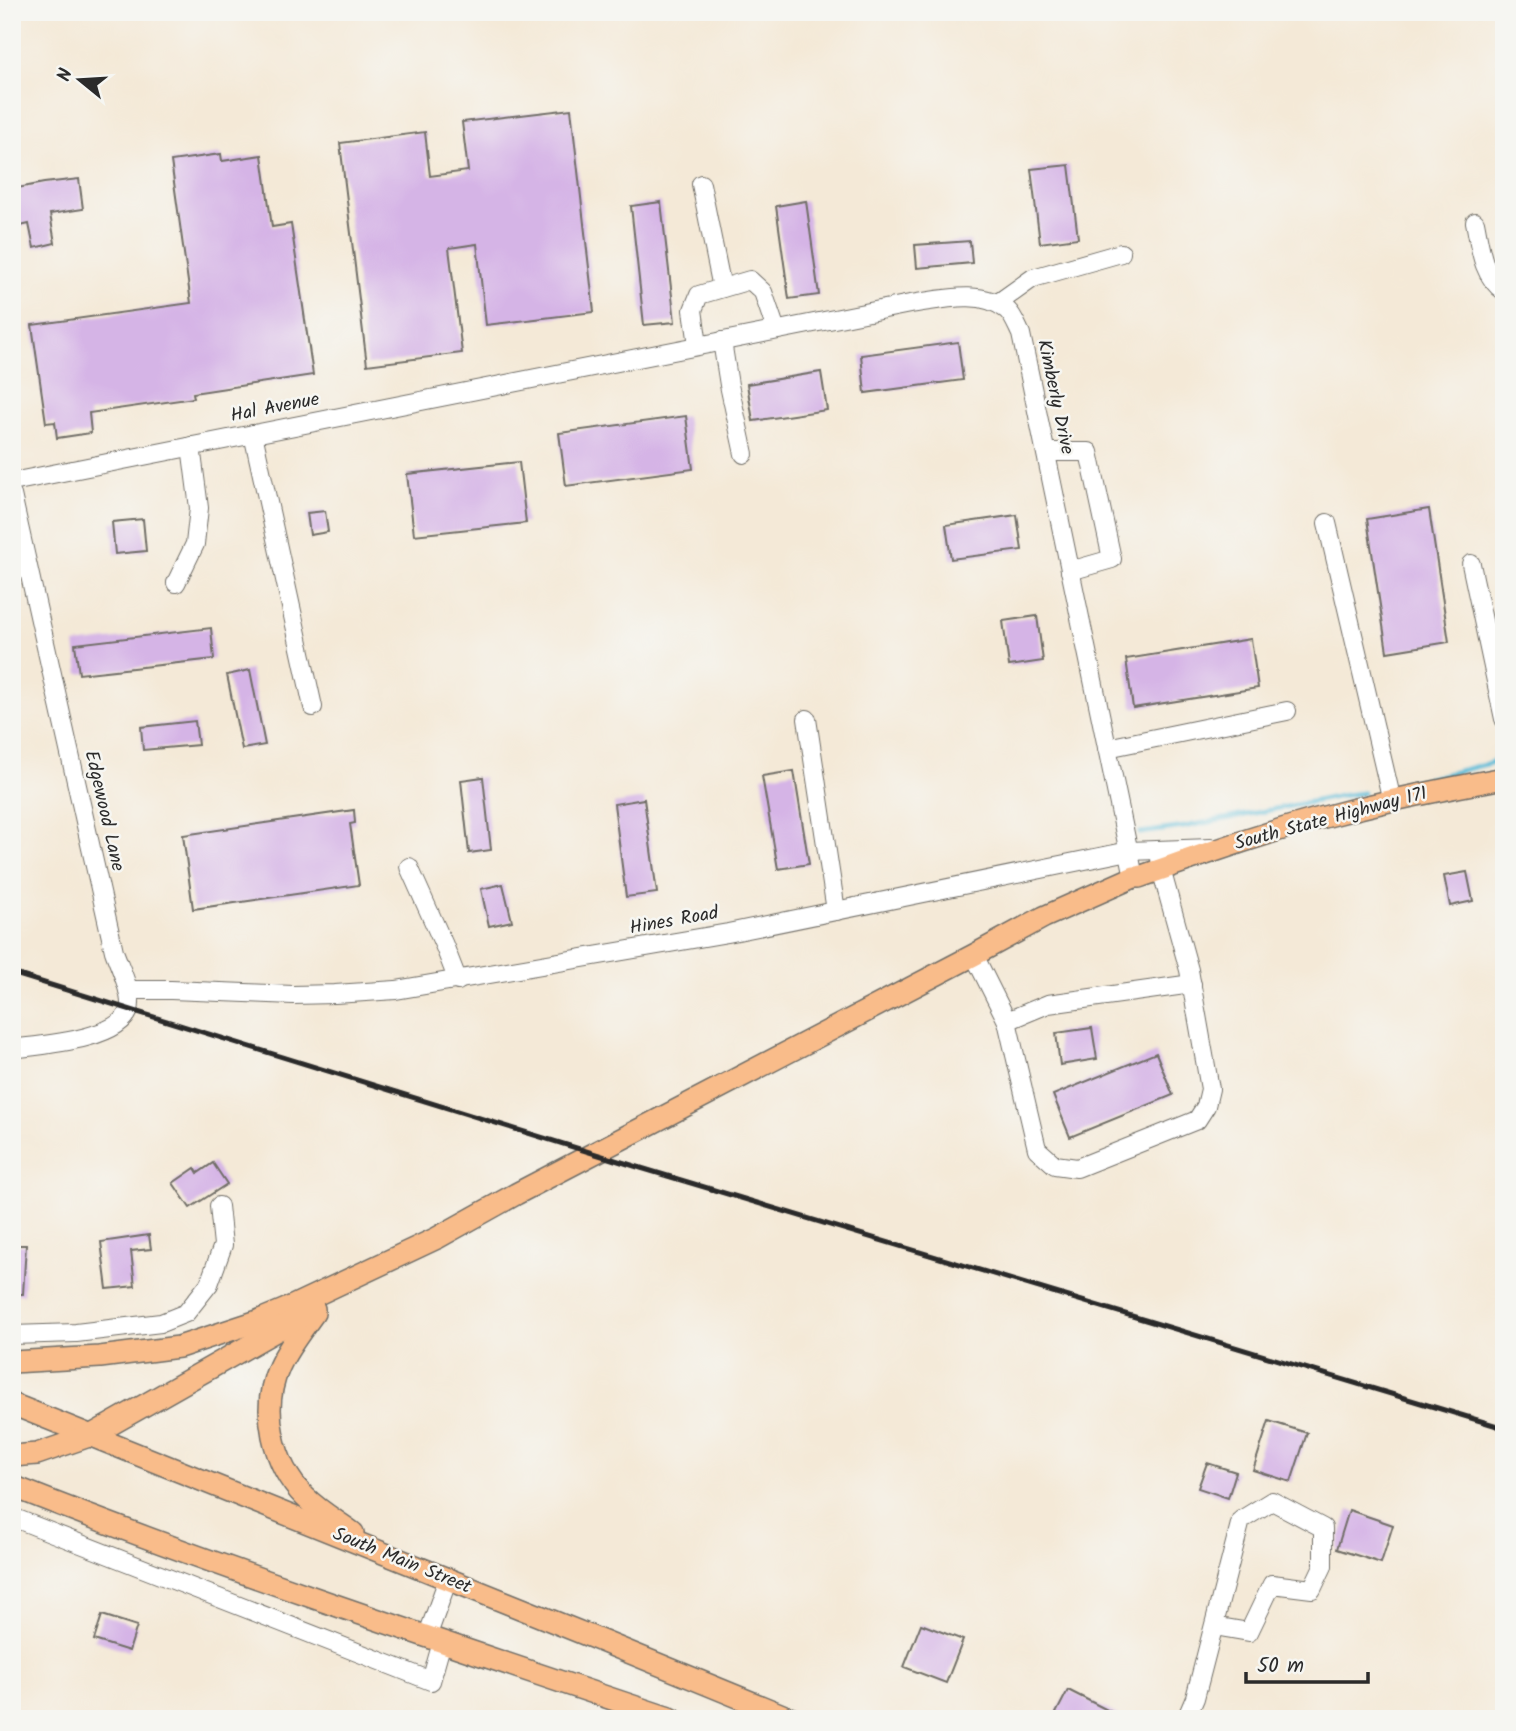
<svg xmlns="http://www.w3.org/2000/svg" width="1516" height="1731" font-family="Kalam,sans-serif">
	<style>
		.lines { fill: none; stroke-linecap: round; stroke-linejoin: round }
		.stream { stroke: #58bad6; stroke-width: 5 }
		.building { fill: #d5b4e6 }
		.minor-casing { stroke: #716e67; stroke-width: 20 }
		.major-casing { stroke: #716e67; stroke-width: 24 }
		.minor { stroke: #fff; stroke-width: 18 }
		.major { stroke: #f9bc8a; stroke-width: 21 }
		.rail { stroke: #2b2b2b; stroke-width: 5 }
		.labels { text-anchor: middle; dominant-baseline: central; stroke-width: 5; stroke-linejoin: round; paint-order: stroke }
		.street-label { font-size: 19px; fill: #2b2b2b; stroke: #f6f6f2 }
	</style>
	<rect width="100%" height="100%" fill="#f6f6f2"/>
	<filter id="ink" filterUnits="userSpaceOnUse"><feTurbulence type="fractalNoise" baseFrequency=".0143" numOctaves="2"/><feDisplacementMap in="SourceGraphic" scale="14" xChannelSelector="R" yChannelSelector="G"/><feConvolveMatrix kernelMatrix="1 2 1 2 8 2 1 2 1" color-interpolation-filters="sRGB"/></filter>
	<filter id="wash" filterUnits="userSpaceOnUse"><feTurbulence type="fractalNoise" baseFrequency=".00686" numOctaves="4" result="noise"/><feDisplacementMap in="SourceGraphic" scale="28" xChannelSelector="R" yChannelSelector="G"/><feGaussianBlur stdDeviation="1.57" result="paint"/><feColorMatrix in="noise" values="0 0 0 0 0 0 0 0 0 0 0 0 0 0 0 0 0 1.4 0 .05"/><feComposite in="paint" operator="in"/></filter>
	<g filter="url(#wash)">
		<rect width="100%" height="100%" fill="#f4e9d7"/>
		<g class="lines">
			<g class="stream">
				<polyline points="1403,785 1490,763 1503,756"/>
				<polyline points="1140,833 1184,827 1346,795 1363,793"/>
			</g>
		</g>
		<g id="blocks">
			<g class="building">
				<polygon points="571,109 594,312 486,325 477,244 449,248 462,353 367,365 340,143 425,132 430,176 468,171 462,122"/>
				<polygon points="221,154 222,161 262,155 272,227 291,224 313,375 193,393 194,398 89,413 91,433 57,438 55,422 46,423 32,325 191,303 171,161"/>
				<polygon points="1069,165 1078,238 1040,243 1031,169"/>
				<polygon points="79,179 83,209 50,214 55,243 34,248 29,224 12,228 12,189 44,183"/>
				<polygon points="806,201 819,295 789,299 776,206"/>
				<polygon points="661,202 675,322 644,325 631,206"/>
				<polygon points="970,241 972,263 917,268 915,245"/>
				<polygon points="958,342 963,380 865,393 861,355"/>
				<polygon points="821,372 827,410 753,421 747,384"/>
				<polygon points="686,416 693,469 566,486 559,433"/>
				<polygon points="519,462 526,523 414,535 407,474"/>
				<polygon points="1429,509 1449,642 1387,652 1367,519"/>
				<polygon points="325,511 328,532 310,535 307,513"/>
				<polygon points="1017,515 1022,550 951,559 946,525"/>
				<polygon points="143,519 146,551 115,554 112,522"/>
				<polygon points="1037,616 1043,661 1009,666 1003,621"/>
				<polygon points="211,628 214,659 79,674 75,644"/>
				<polygon points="1251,639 1258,688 1133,708 1126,659"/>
				<polygon points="250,670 265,745 242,749 227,675"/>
				<polygon points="195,721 198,745 143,750 141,727"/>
				<polygon points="794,771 809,864 778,869 762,776"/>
				<polygon points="483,777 491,850 469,853 461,780"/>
				<polygon points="644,799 657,893 626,897 614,804"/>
				<polygon points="354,810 355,823 350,824 359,885 193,909 183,835"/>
				<polygon points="1467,872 1473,901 1450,906 1444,876"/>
				<polygon points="503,884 512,921 489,926 481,889"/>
				<polygon points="1092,1028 1097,1059 1060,1065 1056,1033"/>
				<polygon points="1156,1053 1173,1095 1070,1137 1053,1095"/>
				<polygon points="213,1163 227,1184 190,1208 173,1183 195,1168 198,1173"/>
				<polygon points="149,1235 151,1249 131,1251 135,1286 107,1289 101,1242"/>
				<polygon points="12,1245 26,1245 23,1294 12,1294"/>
				<polygon points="1269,1421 1307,1433 1291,1482 1253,1470"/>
				<polygon points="1207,1463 1236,1472 1228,1498 1198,1488"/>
				<polygon points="1349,1510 1393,1525 1381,1563 1337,1549"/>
				<polygon points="102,1615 137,1626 129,1651 94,1640"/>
				<polygon points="921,1624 963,1640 946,1683 904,1667"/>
				<polygon points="1068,1690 1125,1719 1053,1719"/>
			</g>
		</g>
	</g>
	<g filter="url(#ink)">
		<use href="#blocks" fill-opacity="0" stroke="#716e67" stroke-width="2"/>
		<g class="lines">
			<defs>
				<g id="minor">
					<polyline points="701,184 722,288"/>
					<path d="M1475,222C1480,246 1482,276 1504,291"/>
					<polyline points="998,303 1033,278 1121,253"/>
					<polyline points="722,341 729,385 744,454"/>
					<polyline points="698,345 693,310 699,295 750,280 763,292 776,330"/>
					<polyline points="253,434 313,707"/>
					<polyline points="1046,452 1089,452 1112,559 1070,571"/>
					<path d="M12,482L910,304C940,300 982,288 1007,310C1013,315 1017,326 1021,334L1134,877"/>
					<path d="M12,495L114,951C119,966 134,995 129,1010C119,1040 40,1045 12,1049"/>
					<polyline points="1327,523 1392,801"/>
					<polyline points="1471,564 1504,719"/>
					<polyline points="176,583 195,544 199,508 191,446"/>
					<polyline points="807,719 836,911"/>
					<polyline points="1107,748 1287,711"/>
					<polyline points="409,867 444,945 458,981"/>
					<polyline points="974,955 1007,1021 1048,1004 1192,984"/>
					<polyline points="128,990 171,990 293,995 335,994 396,990 728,933 1129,851 1211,848"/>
					<polyline points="1007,1021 1037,1149 1055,1165 1077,1168 1197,1120 1206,1106 1210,1089 1189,970 1161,869 1160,857"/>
					<polyline points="12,1335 76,1333 161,1323 186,1313 209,1284 223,1245 219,1206"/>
					<polyline points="12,1517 431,1681 442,1642"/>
					<polyline points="427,1637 448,1579"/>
					<polyline points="1186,1719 1195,1698 1241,1520 1272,1501 1323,1528 1323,1566 1312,1589 1272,1584 1249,1632 1214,1626"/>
				</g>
				<g id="major">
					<path d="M314,1313C302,1330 288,1347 279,1367C260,1409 273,1465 305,1497C319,1511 337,1521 353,1533"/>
					<path d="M12,1362L100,1357L179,1347L255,1322L284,1310L437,1238L516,1194L974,955L1044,917L1134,877H1139C1203,855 1266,832 1332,815C1388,800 1446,789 1504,778"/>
					<polyline points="12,1404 582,1633 792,1719"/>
					<polyline points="12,1456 37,1454 92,1435 314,1309"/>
					<path d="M12,1486C229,1572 451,1645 672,1719"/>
				</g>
			</defs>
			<use href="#minor" class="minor-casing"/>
			<use href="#major" class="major-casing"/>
			<use href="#minor" class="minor"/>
			<use href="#major" class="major"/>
			<polyline class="rail" points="12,973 641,1168 1504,1428"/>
		</g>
	</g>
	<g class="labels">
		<g class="street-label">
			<text transform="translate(1055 397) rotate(78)">Kimberly Drive</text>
			<text transform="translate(275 408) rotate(-11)">Hal Avenue</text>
			<text transform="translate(104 811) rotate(77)">Edgewood Lane</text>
			<text transform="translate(1331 819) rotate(-15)">South State Highway 171</text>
			<text transform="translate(674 921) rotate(-10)">Hines Road</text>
			<text transform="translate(402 1561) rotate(22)">South Main Street</text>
		</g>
	</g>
	<rect width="1516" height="1731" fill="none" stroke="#f6f6f2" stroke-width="42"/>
	<g transform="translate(80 80) rotate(288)" stroke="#f6f6f2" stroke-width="5" paint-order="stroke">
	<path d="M0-5L12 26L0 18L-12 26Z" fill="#2b2b2b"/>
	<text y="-10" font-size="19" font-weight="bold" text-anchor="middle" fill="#2b2b2b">N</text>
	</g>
	<path d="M1246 1672v10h122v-10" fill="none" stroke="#2b2b2b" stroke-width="3.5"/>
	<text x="1257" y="1672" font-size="21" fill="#2b2b2b" stroke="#f6f6f2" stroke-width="5" paint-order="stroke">50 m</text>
</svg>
